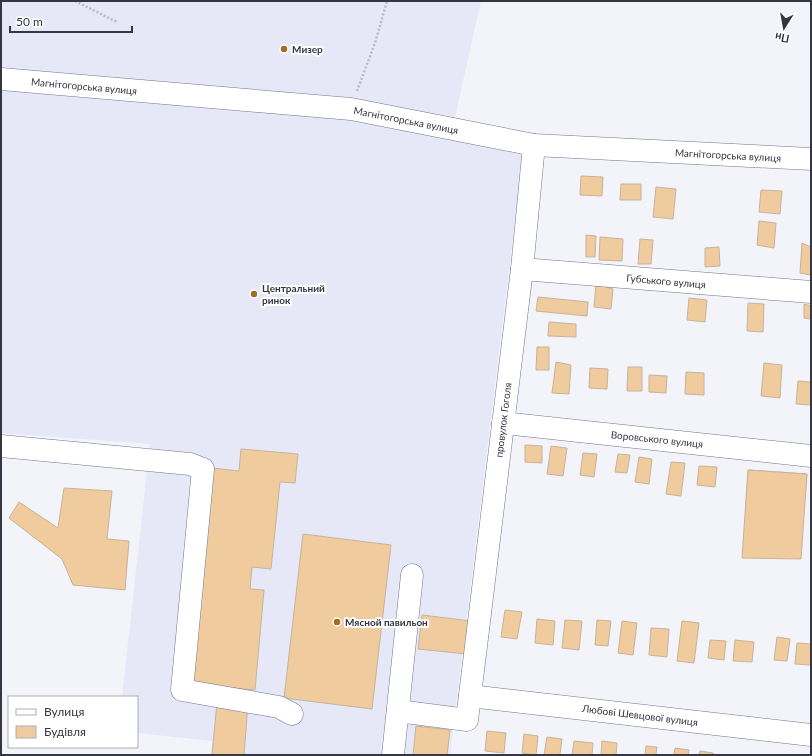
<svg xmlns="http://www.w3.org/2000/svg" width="812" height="756" font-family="Lato,sans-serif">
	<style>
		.built { fill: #e6e8f7 }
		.building { fill: #efcb9e; stroke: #c8b39a }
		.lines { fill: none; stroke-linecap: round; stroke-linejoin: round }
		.minor-casing { stroke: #727490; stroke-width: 23 }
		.path { stroke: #babac3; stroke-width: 2.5; stroke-dasharray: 2 2; stroke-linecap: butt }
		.minor { stroke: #fff; stroke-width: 22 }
		.poi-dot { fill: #a16e25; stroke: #fff; stroke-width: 1.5 }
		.labels { text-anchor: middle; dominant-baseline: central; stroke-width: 4; stroke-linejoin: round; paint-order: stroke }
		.poi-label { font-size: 10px; font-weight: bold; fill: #353642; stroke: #fff; text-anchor: start }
		.street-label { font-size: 10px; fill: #353642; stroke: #fff }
	</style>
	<rect width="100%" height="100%" fill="#f3f3fa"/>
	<polygon class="built" points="1,1 481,1 450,139 523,155 450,755 211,755 212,741 137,733 137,697 122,697 150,444 1,433"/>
	<g class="building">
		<polygon points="581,176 603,177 602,196 580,195"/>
		<polygon points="621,184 641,184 641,200 620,200"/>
		<polygon points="656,187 676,189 673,219 653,217"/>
		<polygon points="761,190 782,191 780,214 759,212"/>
		<polygon points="759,221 776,223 774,248 757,245"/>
		<polygon points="586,235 596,236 595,257 586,257"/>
		<polygon points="600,237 623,239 622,261 599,260"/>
		<polygon points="640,239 653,240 651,264 638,264"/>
		<polygon points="802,243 811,247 811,275 800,273"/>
		<polygon points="719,247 720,266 705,267 705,248"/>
		<polygon points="596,284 613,289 611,309 594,307"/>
		<polygon points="538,297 588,302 587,316 536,311"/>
		<polygon points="689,298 707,300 705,322 687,320"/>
		<polygon points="748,303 764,304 763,332 747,331"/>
		<polygon points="804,304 811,306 811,319 804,318"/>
		<polygon points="549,322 576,324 576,337 548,336"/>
		<polygon points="537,347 549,347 549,370 536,370"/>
		<polygon points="556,362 571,365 569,394 552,393"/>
		<polygon points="764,363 782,365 780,398 761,396"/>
		<polygon points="628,367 642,367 642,391 627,391"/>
		<polygon points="590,368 608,369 607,389 589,388"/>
		<polygon points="686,372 704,373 704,395 685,394"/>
		<polygon points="649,375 667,376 666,393 649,392"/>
		<polygon points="798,381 811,382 811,405 796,404"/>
		<polygon points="525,445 542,446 542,463 525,462"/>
		<polygon points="551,446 567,448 563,476 547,474"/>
		<polygon points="241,449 298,454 295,483 280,482 271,569 252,567 250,589 264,590 255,690 192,684 212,468 239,471"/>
		<polygon points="583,453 597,454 594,477 580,475"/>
		<polygon points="618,454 630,455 627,473 615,472"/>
		<polygon points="639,457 652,459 649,484 635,482"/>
		<polygon points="671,462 685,463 681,496 666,494"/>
		<polygon points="699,466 717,467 715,487 697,485"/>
		<polygon points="748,470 807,474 804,508 746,505"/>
		<polygon points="748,470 807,474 801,559 742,558"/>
		<polygon points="64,488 112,491 107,539 129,541 125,590 73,585 62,559 9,518 19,502 58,528"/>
		<polygon points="303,534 391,545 372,709 284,698"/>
		<polygon points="505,610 522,612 517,639 501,637"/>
		<polygon points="422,615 471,621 467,654 418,649"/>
		<polygon points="537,619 555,621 553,645 535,643"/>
		<polygon points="565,620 582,621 579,650 562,648"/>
		<polygon points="597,620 611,621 608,646 595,645"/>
		<polygon points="622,621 637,623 633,655 618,653"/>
		<polygon points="682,621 699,623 694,663 677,661"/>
		<polygon points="651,628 669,629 667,657 649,655"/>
		<polygon points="777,637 790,639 787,661 774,660"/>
		<polygon points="710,640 726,641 724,660 708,658"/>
		<polygon points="735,640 754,642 752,662 733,661"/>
		<polygon points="797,643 811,644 811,665 795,664"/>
		<polygon points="217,702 248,704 244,755 212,755"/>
		<polygon points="416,726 450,730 447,755 413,755"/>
		<polygon points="487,731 506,733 504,753 485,751"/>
		<polygon points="524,734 538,736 536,755 522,753"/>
		<polygon points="547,737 562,739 560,755 544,755"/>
		<polygon points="574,741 593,743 592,755 572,755"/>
		<polygon points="602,741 617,743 616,755 601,755"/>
		<polygon points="646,746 657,747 656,755 645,755"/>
		<polygon points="675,748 689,750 688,755 674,755"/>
		<polygon points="700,751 713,753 713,755 699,755"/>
	</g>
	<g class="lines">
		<defs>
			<g id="minor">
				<polyline points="1,79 351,109 534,145 811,159"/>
				<polyline points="522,269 811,292"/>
				<polyline points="503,423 811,456"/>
				<polyline points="1,446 190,464 203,469 182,690 279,707 292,714"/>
				<polyline points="470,696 811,735"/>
				<polyline points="398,711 467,720 522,269 534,145"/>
				<polyline points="393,755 412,575"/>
			</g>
		</defs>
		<use href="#minor" class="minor-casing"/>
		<g class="path">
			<polyline points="75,1 117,22"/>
			<polyline points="357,91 376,40 387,1"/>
		</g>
		<use href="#minor" class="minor"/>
	</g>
	<g class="poi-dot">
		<circle cx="284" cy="49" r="4"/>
		<circle cx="254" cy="294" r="4"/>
		<circle cx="337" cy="622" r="4"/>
	</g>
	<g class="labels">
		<g class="poi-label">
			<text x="292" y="49">Мизер</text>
			<text x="262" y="288">Центральний<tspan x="262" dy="12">ринок</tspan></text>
			<text x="345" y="622">Мясной павильон</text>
		</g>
		<g class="street-label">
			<text transform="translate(84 86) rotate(5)">Магнітогорська вулиця</text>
			<text transform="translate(406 120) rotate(11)">Магнітогорська вулиця</text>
			<text transform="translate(728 155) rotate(3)">Магнітогорська вулиця</text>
			<text transform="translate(666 281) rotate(5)">Губського вулиця</text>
			<text transform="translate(503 420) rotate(-83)">провулок Гоголя</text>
			<text transform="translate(657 439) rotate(6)">Воровського вулиця</text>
			<text transform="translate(640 715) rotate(7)">Любові Шевцової вулиця</text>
		</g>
	</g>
	<rect width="812" height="756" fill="none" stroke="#353642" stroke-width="4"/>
	<rect x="8" y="696" width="130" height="52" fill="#ffffff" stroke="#aeafb3"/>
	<rect x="16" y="709" width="20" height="6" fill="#ffffff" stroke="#aeafb3"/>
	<text x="44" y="716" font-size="12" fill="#353642">Вулиця</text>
	<rect x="16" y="726" width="20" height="12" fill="#efcb9e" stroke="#aeafb3"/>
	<text x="44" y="736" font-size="12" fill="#353642">Будівля</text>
	<g transform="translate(784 28) rotate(191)" stroke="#ffffff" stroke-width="3" paint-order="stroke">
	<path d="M0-3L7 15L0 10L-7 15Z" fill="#353642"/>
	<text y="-6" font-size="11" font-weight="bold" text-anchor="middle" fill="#353642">Пн</text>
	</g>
	<path d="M10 26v6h122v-6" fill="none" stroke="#353642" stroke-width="2"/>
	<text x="16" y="26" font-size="12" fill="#353642" stroke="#ffffff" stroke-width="3" paint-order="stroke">50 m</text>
</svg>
